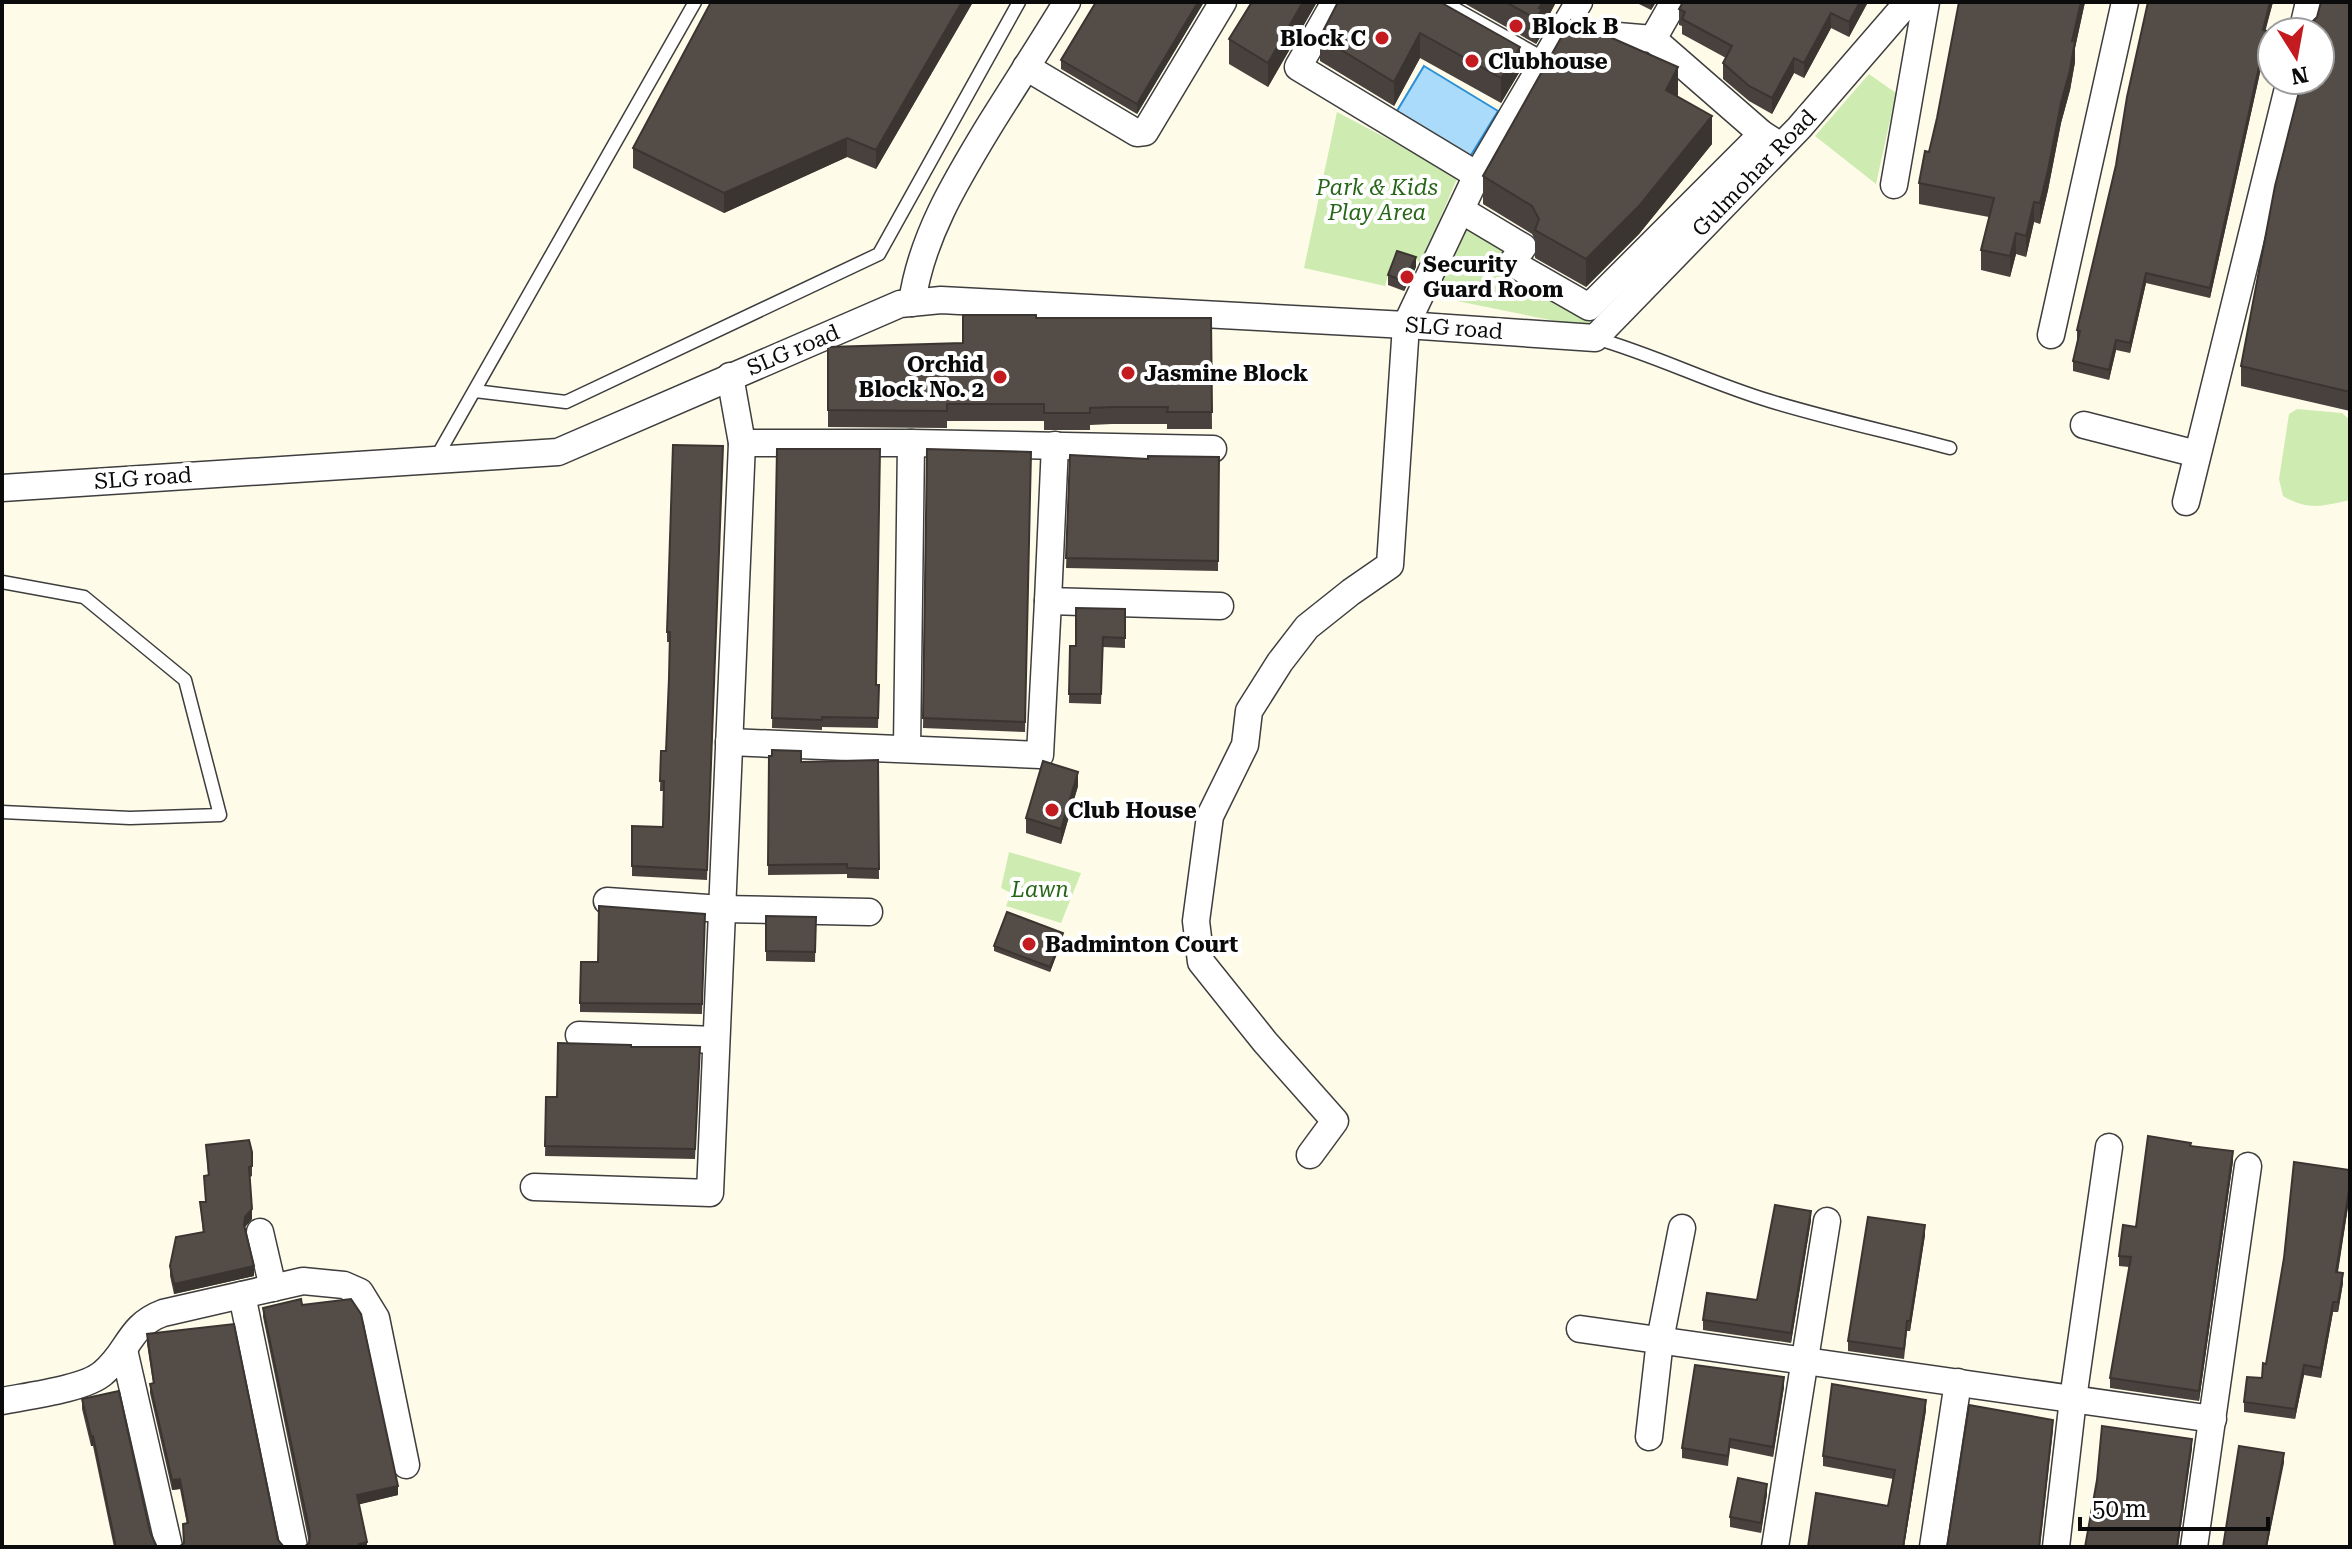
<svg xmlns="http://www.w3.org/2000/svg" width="2352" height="1549" font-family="'Roboto Serif',serif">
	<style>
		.grass { fill: #ceecb1 }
		.water { fill: #aadbfa; stroke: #2c90d6; stroke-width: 2 }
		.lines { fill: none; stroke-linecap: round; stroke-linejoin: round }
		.lane-casing { stroke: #3e3e3e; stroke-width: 15 }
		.street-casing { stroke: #3e3e3e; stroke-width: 29 }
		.lane { stroke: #fff; stroke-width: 12 }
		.street { stroke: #fff; stroke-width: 26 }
		.wall { fill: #48413d }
		.shaded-wall { fill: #3b3532 }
		.building { fill: #544c47; stroke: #3b3532; stroke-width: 2 }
		.poi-dot { fill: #c31b20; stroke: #fff; stroke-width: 3 }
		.labels { text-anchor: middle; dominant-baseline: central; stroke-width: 8; stroke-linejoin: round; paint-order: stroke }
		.poi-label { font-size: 22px; font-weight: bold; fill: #0b0b0b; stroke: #fff; text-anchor: start }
		.street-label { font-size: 22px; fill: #0b0b0b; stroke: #fff }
		.park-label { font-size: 22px; font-style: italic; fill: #276618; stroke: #fff }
	</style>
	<rect width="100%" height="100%" fill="#fffbe9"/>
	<g class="grass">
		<polygon points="1869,74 1896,93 1876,184 1815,136"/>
		<polygon points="1337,112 1458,176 1422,262 1394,255 1385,286 1304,268"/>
		<polygon points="1468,218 1597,315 1590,328 1432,296"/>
		<path d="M2297,409L2342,413L2350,420V500C2322,506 2309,511 2283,496L2279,479L2289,414Z"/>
		<polygon points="1009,852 1081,873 1061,923 1006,906 1011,893 1001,888"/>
	</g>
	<polygon class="water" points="1424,66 1498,111 1468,160 1394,116"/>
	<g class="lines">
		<defs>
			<g id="lane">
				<path d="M1595,338C1655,355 1710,383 1770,401C1829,419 1890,432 1950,448"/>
				<polyline points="475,391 566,402 879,254 1019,2"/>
				<polyline points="436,458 695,2"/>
				<polyline points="2,582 84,597 185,680 220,815 130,818 2,812"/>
			</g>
			<g id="street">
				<polyline points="1335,2 1298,67 1477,175"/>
				<polyline points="1429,2 1543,66"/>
				<polyline points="1570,32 1653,39 1762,134 1776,143"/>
				<polyline points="2302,32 2309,2"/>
				<polyline points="1653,39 1674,2"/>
				<polyline points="1026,67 1137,133 1145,132 1223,2"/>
				<polyline points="1894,185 1926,2"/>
				<polyline points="1461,210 1523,247 1512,263 1589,307 1762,134"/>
				<path d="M912,303C921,237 957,179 991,123C1016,83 1042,43 1067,2"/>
				<polyline points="2051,335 2125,2"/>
				<polyline points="2084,425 2197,454"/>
				<polyline points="742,443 911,443 907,748"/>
				<polyline points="911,443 1213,449"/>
				<polyline points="1055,445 1048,601 1220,606"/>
				<polyline points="2,488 558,452 900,304 941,300 1406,325 1595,338 1799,128 1908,2"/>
				<polyline points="2186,502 2290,80"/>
				<polyline points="729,742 1040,755 1048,601"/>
				<polyline points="607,901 722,909 869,912"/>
				<polyline points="579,1035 716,1040"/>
				<polyline points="1310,1155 1335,1121 1265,1042 1201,962 1196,921 1210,816 1245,745 1249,711 1280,662 1307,627 1351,592 1390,565 1406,325 1477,175 1579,2"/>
				<polyline points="534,1187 710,1193 742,443 730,376"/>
				<polyline points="260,1232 273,1288"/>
				<polyline points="242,1295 294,1547"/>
				<polyline points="1580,1329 2213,1419"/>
				<polyline points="124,1350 169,1547"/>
				<path d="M2,1401C27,1396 85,1389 103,1373C129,1352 128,1326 163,1313L303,1281L344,1285L360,1292L376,1318L406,1465"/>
				<polyline points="1649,1437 1660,1340 1682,1228"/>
				<polyline points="1775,1547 1827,1221"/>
				<polyline points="1933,1547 1958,1382"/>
				<polyline points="2056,1547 2073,1399 2109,1147"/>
				<polyline points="2194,1547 2248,1166"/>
			</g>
		</defs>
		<use href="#lane" class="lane-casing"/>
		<use href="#street" class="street-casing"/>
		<use href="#lane" class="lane"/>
		<use href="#street" class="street"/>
	</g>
	<g class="wall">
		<polygon points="711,2 973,2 876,169 847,157 724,213 633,168 633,148"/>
		<polygon points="1096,2 1204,2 1137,114 1061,69 1061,60"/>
		<polygon points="1251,2 1317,2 1268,87 1229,64 1229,39"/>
		<polygon points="1338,2 1520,71 1501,103 1420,58 1394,106 1320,61 1320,37"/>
		<polygon points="1462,2 1556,2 1542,29 1542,34 1536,44"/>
		<polygon points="1635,2 1656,2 1651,10"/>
		<polygon points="1683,2 1868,2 1849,37 1831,28 1804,78 1794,73 1772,114 1749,101 1723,79 1723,63 1726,58 1682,34 1682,26 1679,25 1679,9"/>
		<polygon points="1959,2 2085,2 2075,48 2075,62 2070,90 2061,123 2048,190 2040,224 2034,222 2026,257 2016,254 2010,277 1981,270 1981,250 1989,217 1919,204 1919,183 1929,152 1937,118"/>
		<polygon points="2273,2 2265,30 2267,41 2210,298 2146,283 2130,353 2116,350 2109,380 2073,371 2073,361 2078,341 2077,340 2077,330"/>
		<polygon points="2350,2 2350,411 2241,386 2241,366 2317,17"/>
		<polygon points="1678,95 1677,96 1712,144 1639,234 1586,287 1535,258 1535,240 1532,234 1483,204 1483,176"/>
		<polygon points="1416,267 1404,291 1388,285 1388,275"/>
		<polygon points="1036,318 1211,318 1212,429 1167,429 1167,424 1112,424 1090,425 1090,430 1044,430 1044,421 947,421 947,428 828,427 828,347 963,343"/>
		<polygon points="723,446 707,880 632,876 632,826 663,827 664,791 660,791 661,751 666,751 670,642 667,642 667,632"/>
		<polygon points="777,449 876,685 879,685 878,728 822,727 822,730 772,728"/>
		<polygon points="927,449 1031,452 1025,732 923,728"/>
		<polygon points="1070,455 1148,459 1219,457 1218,571 1066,568"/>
		<polygon points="1125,609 1125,648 1103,647 1101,704 1069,703 1070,646 1076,646"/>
		<polygon points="769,756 801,762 878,760 879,879 847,878 847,874 768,875"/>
		<polygon points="1078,786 1061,844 1026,833 1026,818"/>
		<polygon points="705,914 702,1014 580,1012 580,1003 598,962"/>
		<polygon points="766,916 816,917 815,962 766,961"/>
		<polygon points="1063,938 1050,972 994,951 994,946"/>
		<polygon points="631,1047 700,1047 695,1159 545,1156 546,1097 557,1097"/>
		<polygon points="206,1145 252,1152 252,1176 250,1177 252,1219 245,1227 254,1276 174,1294 170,1276 170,1266 203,1233 200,1202 206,1202 204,1176 208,1176"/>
		<polygon points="2191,1146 2233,1161 2199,1401 2110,1388 2110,1378 2129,1267 2119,1266 2119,1256 2136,1227"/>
		<polygon points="2350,1194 2338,1272 2343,1283 2338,1312 2333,1312 2321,1378 2304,1375 2295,1419 2244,1412 2244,1402 2262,1378 2266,1364"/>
		<polygon points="1811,1220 1791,1343 1703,1330 1703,1320 1757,1300"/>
		<polygon points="1925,1235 1910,1331 1907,1331 1904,1359 1848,1351 1848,1341"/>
		<polygon points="302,1305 398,1495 359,1504 367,1547 309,1543 263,1317 263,1308"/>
		<polygon points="234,1324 183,1543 183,1524 187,1524 180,1489 172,1490 150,1393 150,1384 153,1383 147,1344 147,1334"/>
		<polygon points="1784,1387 1773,1457 1730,1448 1728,1466 1682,1458 1682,1448"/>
		<polygon points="82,1399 150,1532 157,1547 114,1547 93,1446 91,1446 82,1409"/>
		<polygon points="1926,1410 1904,1547 1808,1547 1888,1506 1893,1479 1823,1466 1823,1456"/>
		<polygon points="1767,1494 1761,1533 1730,1527 1730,1517"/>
	</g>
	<g class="shaded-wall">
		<polygon points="962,2 973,2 876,169 876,150"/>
		<polygon points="1198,2 1204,2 1137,114 1137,104"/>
		<polygon points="1303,2 1317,2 1268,87 1268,63"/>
		<polygon points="1543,2 1556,2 1542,29 1542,34 1536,44 1536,19"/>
		<polygon points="1651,2 1656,2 1651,10"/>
		<polygon points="1860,2 1868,2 1849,37 1849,22"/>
		<polygon points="2081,2 2085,2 2075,48 2075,62 2070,90 2061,123 2048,190 2040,224 2040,203"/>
		<polygon points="2270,2 2273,2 2263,40 2263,30"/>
		<polygon points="1831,13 1831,28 1804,78 1804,63"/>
		<polygon points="2267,31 2267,41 2210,298 2210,288"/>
		<polygon points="1420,33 1420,58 1394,106 1394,82"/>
		<polygon points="1520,47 1520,71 1501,103 1501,78"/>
		<polygon points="1794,58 1794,73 1772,114 1772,98"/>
		<polygon points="1678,67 1678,95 1666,118 1666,90"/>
		<polygon points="1712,116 1712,144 1639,234 1586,287 1586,259"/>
		<polygon points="847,138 847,157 724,213 724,193"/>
		<polygon points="2034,202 2034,222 2026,257 2026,236"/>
		<polygon points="2016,233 2016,254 2010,277 2010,256"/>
		<polygon points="1416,257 1416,267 1404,291 1404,281"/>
		<polygon points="2146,273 2146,283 2130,353 2130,343"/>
		<polygon points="2116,340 2116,350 2109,380 2109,370"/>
		<polygon points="1078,772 1078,786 1061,844 1061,829"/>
		<polygon points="1063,933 1063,938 1050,972 1050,967"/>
		<polygon points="2233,1151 2233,1161 2199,1401 2199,1391"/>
		<polygon points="2350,1184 2350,1194 2336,1282 2336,1272"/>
		<polygon points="252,1209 252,1219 245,1227 244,1235 245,1217"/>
		<polygon points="1811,1211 1811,1220 1791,1343 1791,1333"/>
		<polygon points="1925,1225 1925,1235 1910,1331 1910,1321"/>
		<polygon points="254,1266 254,1276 174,1294 174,1284"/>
		<polygon points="2343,1273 2343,1283 2338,1312 2338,1302"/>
		<polygon points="2333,1302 2333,1312 2321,1378 2321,1368"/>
		<polygon points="2304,1365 2304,1375 2295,1419 2295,1409"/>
		<polygon points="1784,1377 1784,1387 1773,1457 1773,1447"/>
		<polygon points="1926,1400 1926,1410 1904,1547 1903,1547"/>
		<polygon points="2053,1420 2053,1430 2040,1547 2039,1547"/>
		<rect x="91" y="1436" width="2" height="10"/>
		<polygon points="2192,1439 2192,1449 2178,1547 2177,1547"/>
		<polygon points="2284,1453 2284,1463 2267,1547 2266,1547"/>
		<polygon points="180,1479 180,1489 172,1490 172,1480"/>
		<polygon points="1767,1484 1767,1494 1761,1533 1761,1523"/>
		<polygon points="398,1486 398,1495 357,1505 357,1495"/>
		<polygon points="367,1542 367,1547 359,1547 359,1544"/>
	</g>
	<g class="building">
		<polygon points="711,2 962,2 876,150 847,138 724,193 633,148"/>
		<polygon points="1096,2 1198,2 1137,104 1061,60"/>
		<polygon points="1252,2 1303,2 1268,63 1229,39"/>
		<polygon points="1338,2 1440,2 1520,47 1501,78 1420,33 1394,82 1320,37"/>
		<polygon points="1506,2 1543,2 1539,8 1542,9 1536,19"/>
		<polygon points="1683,2 1860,2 1849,22 1831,13 1804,63 1794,58 1772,98 1749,86 1723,63 1732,46 1682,19 1685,12 1679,9"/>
		<polygon points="1959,2 2081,2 2072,41 2075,41 2070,70 2061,103 2048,170 2040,203 2034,202 2026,236 2016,233 2010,256 1981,250 1994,198 1919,183 1925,151 1929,152 1937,118"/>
		<polygon points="2148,2 2270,2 2263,30 2267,31 2210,288 2146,273 2130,343 2116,340 2109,370 2073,361 2080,331 2077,330 2116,165 2127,97"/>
		<polygon points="2321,2 2350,2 2350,392 2241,366 2275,186 2302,80 2320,80 2320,32 2306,32 2307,27 2317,17"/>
		<polygon points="1571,20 1678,67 1666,90 1712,116 1639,206 1586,259 1535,230 1539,219 1532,206 1483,176"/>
		<polygon points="1397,251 1416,257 1404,281 1388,275"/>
		<polygon points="963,315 1036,315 1036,318 1211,318 1212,412 1167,412 1168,407 1112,407 1090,408 1090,413 1044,413 1044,404 947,404 947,411 828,410 828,347 963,343"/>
		<polygon points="673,445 723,446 707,870 632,866 632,826 663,827 664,781 660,781 661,751 666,751 669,678 670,632 667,632"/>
		<polygon points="777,449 880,449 876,685 879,685 878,718 822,717 822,720 772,718"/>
		<polygon points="927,449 1031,452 1025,722 923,718"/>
		<polygon points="1070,455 1148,459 1148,456 1219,457 1218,561 1066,558"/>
		<polygon points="1076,608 1125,609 1125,638 1103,637 1101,694 1069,694 1070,646 1076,646"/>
		<polygon points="772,750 801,751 801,762 878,760 879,869 847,868 847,864 768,865 769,756 772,756"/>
		<polygon points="1043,761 1078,772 1061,829 1026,818"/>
		<polygon points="599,906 705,914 702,1004 580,1003 581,962 598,962"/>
		<polygon points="1007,912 1063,933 1050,967 994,946"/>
		<polygon points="766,916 816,917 815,952 766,951"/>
		<polygon points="558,1043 631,1045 631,1047 700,1047 695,1149 545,1146 546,1097 557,1097"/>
		<polygon points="2148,1136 2191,1143 2190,1146 2233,1151 2199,1391 2110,1378 2131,1257 2119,1256 2123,1225 2136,1227"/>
		<polygon points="249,1140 252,1152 252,1166 249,1167 252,1209 245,1217 244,1225 254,1266 174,1284 170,1266 176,1237 204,1232 200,1202 206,1202 204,1176 209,1175 206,1145"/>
		<polygon points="2294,1162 2350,1170 2350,1184 2336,1272 2343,1273 2338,1302 2333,1302 2321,1368 2304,1365 2295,1409 2244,1402 2247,1377 2262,1378 2263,1363 2266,1364 2284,1258"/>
		<polygon points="1775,1205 1811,1211 1791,1333 1703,1320 1707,1293 1757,1300"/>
		<polygon points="1868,1217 1925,1225 1910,1321 1907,1321 1904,1349 1848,1341"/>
		<polygon points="301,1299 302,1305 351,1299 361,1314 398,1486 357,1495 367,1542 359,1544 360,1547 304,1547 309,1543 310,1534 263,1308"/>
		<polygon points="234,1324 278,1540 284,1547 179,1547 184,1543 183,1524 188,1523 180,1479 172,1480 150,1384 154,1383 147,1334"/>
		<polygon points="1695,1365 1784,1377 1773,1447 1730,1439 1728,1456 1682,1448"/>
		<polygon points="1832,1384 1926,1400 1903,1547 1808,1547 1816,1493 1888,1506 1895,1470 1823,1456"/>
		<polygon points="119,1391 150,1532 157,1547 116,1547 93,1436 91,1436 82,1399"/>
		<polygon points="1969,1405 2053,1420 2039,1547 1947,1547"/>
		<polygon points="2102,1426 2192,1439 2177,1547 2085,1547 2097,1480"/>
		<polygon points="2239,1446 2284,1453 2266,1547 2223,1547"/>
		<polygon points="1738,1478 1767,1484 1761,1523 1730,1517"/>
	</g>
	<g class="poi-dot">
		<circle cx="1516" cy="26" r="8"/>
		<circle cx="1382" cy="38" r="8"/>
		<circle cx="1472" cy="61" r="8"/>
		<circle cx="1407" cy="277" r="8"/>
		<circle cx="1128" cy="373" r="8"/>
		<circle cx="1000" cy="377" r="8"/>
		<circle cx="1052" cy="810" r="8"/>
		<circle cx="1029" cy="944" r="8"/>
	</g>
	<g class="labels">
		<g class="poi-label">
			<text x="1532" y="26">Block B</text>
			<text x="1366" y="38" text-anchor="end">Block C</text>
			<text x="1488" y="61">Clubhouse</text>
			<text x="1423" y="264">Security<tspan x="1423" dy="25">Guard Room</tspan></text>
			<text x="984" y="364" text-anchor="end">Orchid<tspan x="984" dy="25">Block No. 2</tspan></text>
			<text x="1144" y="373">Jasmine Block</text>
			<text x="1068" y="810">Club House</text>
			<text x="1045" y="944">Badminton Court</text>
		</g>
		<g class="street-label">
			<text transform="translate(1754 173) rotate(-46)">Gulmohar Road</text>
			<text transform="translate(1454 328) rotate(4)">SLG road</text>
			<text transform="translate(793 350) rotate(-23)">SLG road</text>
			<text transform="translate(143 478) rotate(-4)">SLG road</text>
		</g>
		<g class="park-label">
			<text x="1377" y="187">Park &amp; Kids<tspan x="1377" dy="25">Play Area</tspan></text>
			<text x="1040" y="889">Lawn</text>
		</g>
	</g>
	<rect width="2352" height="1549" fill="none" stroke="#0b0b0b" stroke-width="8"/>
	<g transform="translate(2296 56) rotate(169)"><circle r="38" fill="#ffffff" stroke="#9d9d9d" stroke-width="2"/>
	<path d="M0-6L14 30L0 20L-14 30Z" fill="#c31b20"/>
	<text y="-12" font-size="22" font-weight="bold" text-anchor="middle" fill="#0b0b0b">N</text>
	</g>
	<path d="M2080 1517v12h188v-12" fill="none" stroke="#0b0b0b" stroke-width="4"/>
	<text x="2092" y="1517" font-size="24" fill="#0b0b0b" stroke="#ffffff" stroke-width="6" paint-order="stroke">50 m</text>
</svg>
